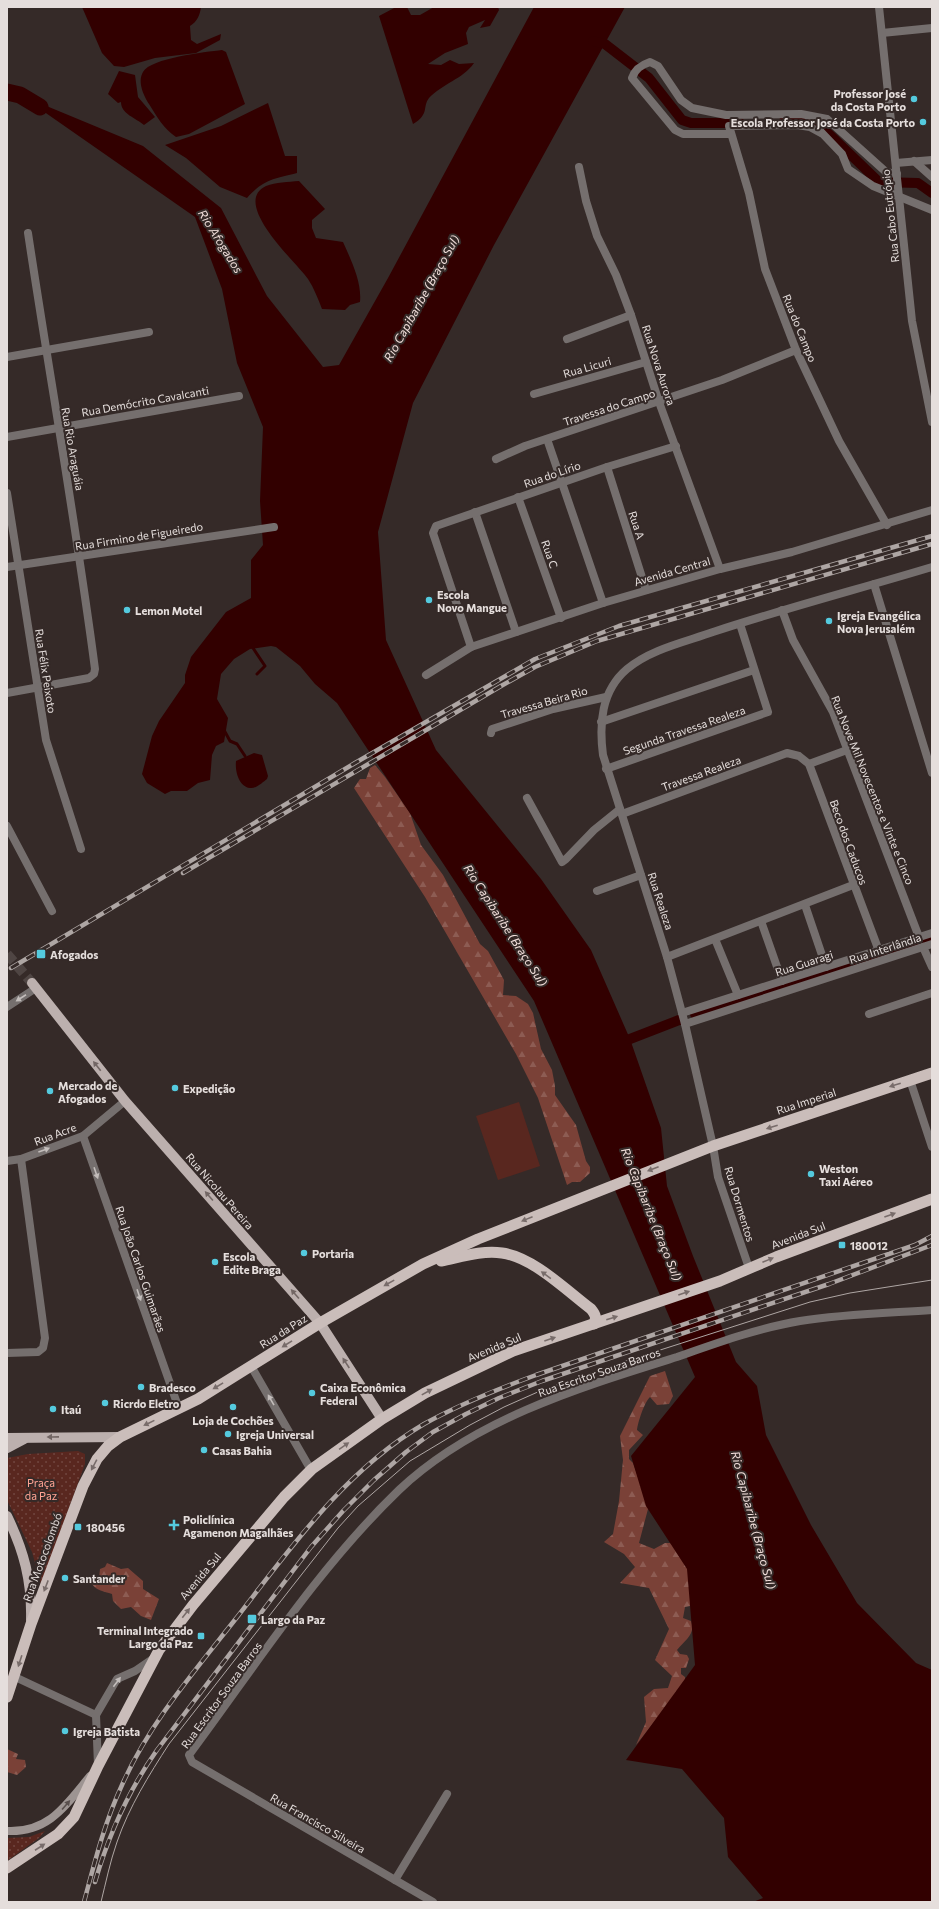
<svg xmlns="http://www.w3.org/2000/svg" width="939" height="1909" font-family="Commissioner,sans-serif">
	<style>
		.green { fill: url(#green-dots) }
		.forest { fill: url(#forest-firs) }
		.pitch { fill: #59271f }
		.water { fill: #320000 }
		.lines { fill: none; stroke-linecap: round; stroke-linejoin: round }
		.stream { stroke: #320000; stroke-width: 3 }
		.canal { stroke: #320000; stroke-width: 10 }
		.river { stroke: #320000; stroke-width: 17 }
		.primary-tunnel { stroke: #4f4543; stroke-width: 10; stroke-dasharray: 10 5; stroke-linecap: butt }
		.minor { stroke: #756f6e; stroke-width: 8 }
		.tertiary { stroke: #756f6e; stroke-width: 8 }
		.secondary { stroke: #9d9492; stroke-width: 8 }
		.primary { stroke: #bcb0ae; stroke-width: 10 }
		.trunk { stroke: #cabdba; stroke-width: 11 }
		.tram { stroke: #aea6a4; stroke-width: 1 }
		.rail-casing { stroke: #aea6a4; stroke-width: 4.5 }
		.rail { stroke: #352a28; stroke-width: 3; stroke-dasharray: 9; stroke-linecap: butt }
		.oneway { fill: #c3bdbb }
		.oneway2 { fill: #726664 }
		.oneway3 { fill: #786c6a }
		.oneway4 { fill: #594f4d }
		.poi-dot { fill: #54cade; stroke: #352a28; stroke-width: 1.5 }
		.labels { text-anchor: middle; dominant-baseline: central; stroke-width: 4; stroke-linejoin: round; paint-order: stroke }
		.poi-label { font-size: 11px; font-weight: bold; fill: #e5dedc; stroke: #352a28; text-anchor: start }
		.street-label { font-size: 11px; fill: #e5dedc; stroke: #352a28 }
		.park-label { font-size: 11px; fill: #ffa393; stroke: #352a28 }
		.water-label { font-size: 12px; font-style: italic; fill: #f2dfdb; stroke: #352a28 }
	</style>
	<defs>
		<pattern id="green-dots" width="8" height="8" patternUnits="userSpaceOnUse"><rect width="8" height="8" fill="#59271f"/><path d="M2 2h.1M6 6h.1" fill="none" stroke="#71463f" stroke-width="1.8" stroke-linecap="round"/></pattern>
		<pattern id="forest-firs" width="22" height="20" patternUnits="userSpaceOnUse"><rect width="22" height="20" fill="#7a4137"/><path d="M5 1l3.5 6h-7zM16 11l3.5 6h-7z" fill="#8d5c53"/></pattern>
	</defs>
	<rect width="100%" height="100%" fill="#352a28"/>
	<g class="green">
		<polygon points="78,1451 85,1454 85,1464 41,1584 32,1552 7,1500 7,1458 28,1454"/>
		<polygon points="45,1831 39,1838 7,1861 7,1838 29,1837"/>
	</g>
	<g class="forest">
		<polygon points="375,765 385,777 410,813 421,845 443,875 480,944 488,951 504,980 503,995 516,996 528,1004 533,1013 541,1049 552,1070 555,1086 555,1095 576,1125 586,1161 590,1167 590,1173 580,1182 572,1182 567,1185 538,1098 516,1054 425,897 354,788 360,779 366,779 370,768"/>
		<path d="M665,1371L673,1396L669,1404L657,1405L650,1397C644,1403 638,1422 637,1430L643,1435L629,1450V1459L633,1463L638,1477L653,1504L648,1509L639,1543L654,1549L665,1543H670L691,1558L690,1606L685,1607L683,1618L691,1621C696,1634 685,1640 677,1650L680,1654L687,1655L689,1659L686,1668H681V1674L685,1677V1683L636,1745L646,1722L644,1697L654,1689L668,1688L672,1676L655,1660L669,1629L649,1588L620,1583L635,1567L624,1554L604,1542L613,1534L619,1501L623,1460L620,1436L650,1376Z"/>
		<path d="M107,1563L121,1569L128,1568L143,1581V1589L159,1599L151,1620L141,1616L131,1607L121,1609L113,1601L112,1594C104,1591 95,1591 91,1582L95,1574L99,1578L100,1569L105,1567Z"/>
		<polygon points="7,1749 18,1754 16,1759 25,1760 26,1767 17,1775 7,1772"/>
	</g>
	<polygon class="pitch" points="519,1102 540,1166 498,1180 476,1116"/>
	<g class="water">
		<path d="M82,7H201C200,15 197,22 190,26L191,40L197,44L221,34L220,40L196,53L155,58L124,67L114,66L102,53Z"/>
		<path d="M396,7H407L411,15H420L434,7H498L499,10L490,26L480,28L485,20L469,27L466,33L468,44L445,53L428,64L441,65L450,60L459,64L474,63C463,79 442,84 429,98C422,107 430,114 413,124L379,16Z"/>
		<polygon points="534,7 625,7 494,245 413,403 378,532 386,640 436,750 541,879 591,950 630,1039 661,1128 667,1186 693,1256 736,1362 757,1386 766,1435 811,1525 857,1603 916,1663 932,1670 932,1902 753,1902 763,1898 728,1857 724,1818 682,1769 626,1760 695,1665 687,1569 646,1506 631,1456 695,1377 534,1001 337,703 315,684 300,666 276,647 271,646 250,649 234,659 221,674 217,699 228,718 224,742 216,746 212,755 210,780 198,783 187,791 171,791 165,794 147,783 142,774 152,736 159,721 185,683 185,675 191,657 226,612 251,598 251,560 263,545 260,501 263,427 237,363 222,289 195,217 20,95 143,146 221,208 267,296 323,367 339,365 388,278"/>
		<path d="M222,50L226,52L245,104L189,134L176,137C164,129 157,117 149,104C144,96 137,82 143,72C151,58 205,52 222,50Z"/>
		<path d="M119,71L135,75L138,97L155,117L144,125C136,118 121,114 121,102L118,103L108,94Z"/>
		<path d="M268,103L285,156H297V173C274,179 264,179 247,198L220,187L186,158L165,145L221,126Z"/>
		<path d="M299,181L325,209L312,220V228L316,238L343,242C351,260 362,282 360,302L350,305L345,310L322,309C318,299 314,288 308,279C297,263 230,203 266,186C276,182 288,182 299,181Z"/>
		<path d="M254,753L262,755L268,776L267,779C263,782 256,789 250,788C238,786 235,770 236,761Z"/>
	</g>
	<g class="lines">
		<g class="stream">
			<polyline points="7,98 20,95"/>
			<polyline points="253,645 253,648 265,666 257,674"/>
			<polyline points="224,730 230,741 237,744 245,756"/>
		</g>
		<g class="canal">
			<polyline points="593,41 605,44 649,78 682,120 691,123 740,123"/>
			<polyline points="784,121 802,121 829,134 879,182 918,183 932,193"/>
			<polyline points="695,1014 932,938"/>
			<polyline points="630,1039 679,1020"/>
		</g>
		<polyline class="river" points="7,92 20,95 40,107"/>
		<polyline class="primary-tunnel" points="7,954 32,983"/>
		<g class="minor">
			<polyline points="882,33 932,28"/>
			<polyline points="821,132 842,154 848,169 873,186 932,210"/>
			<polyline points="821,133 810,127 797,125 729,126 749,193 765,269 796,350 839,441 887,525"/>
			<path d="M730,134H683L675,130L632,78C635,69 641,65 650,62L658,66L681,100L692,108L726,115L801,114L827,119L886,172L897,174"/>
			<polyline points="914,161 932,177"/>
			<polyline points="896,163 932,160"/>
			<polyline points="579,167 586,201 597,236 616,275 631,315 659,402 720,569"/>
			<polyline points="567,339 631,315"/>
			<polyline points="7,357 149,332"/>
			<polyline points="534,394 646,362"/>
			<polyline points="7,437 239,396"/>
			<polyline points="547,439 603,603"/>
			<polyline points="496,459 525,446 722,380 796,350"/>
			<polyline points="607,467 646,590"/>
			<polyline points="7,493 46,740 81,849"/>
			<polyline points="518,497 561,618"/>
			<polyline points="475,512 516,632"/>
			<polyline points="7,567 274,527"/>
			<polyline points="874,584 932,773"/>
			<polyline points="782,610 793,640 833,712 919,937"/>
			<polyline points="471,647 433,533 436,526 607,467 676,446"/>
			<polyline points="426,675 471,647 603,603 720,569 792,552 932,510"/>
			<path d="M7,693L89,678L94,674L95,669C76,523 50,379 28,233"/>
			<polyline points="601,722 754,670"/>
			<polyline points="491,733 492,729 553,709 606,697"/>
			<polyline points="809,764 847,750"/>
			<polyline points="606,769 768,712 740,624"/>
			<polyline points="527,798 562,862 566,859 594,830 620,809"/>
			<polyline points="622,814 787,753 799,756 809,764 879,951"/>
			<polyline points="7,826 52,911"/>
			<polyline points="597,891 641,875"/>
			<polyline points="805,905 826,967"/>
			<polyline points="761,921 782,981"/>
			<polyline points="715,939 738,995"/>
			<polyline points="923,947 932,967"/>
			<polyline points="667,957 853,885"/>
			<polyline points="7,1007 36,988"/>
			<polyline points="682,1013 932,933"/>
			<polyline points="869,1014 932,993"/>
			<polyline points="685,1024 932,944"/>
			<polyline points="910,1080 932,1147"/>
			<polyline points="83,1136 179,1409"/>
			<polyline points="7,1161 21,1159 83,1136 125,1101"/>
			<path d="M749,1268L718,1177L713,1146L685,1024L667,957L603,755C599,724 601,691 627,669C651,649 685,642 713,632C786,608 859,589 932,567"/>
			<polyline points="7,1353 38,1352 43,1348 45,1338 21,1159"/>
			<polyline points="251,1366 311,1470"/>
			<polyline points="15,1677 96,1715"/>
			<polyline points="98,1765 96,1715 117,1679 135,1671 154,1658"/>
			<polyline points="395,1880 447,1794"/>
			<path d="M433,1902L192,1762L189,1755C256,1665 318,1568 399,1490C474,1419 581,1387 677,1357C717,1343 758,1328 800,1321C843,1314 888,1313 932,1310"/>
		</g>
		<polyline class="tertiary" points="879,7 912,321 932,422"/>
		<path class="secondary" d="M7,1831C49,1833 66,1805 90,1776"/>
		<g class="primary">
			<polyline points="32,983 125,1101 320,1323 382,1419"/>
			<polyline points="7,1438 120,1437"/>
			<polyline points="7,1448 24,1439"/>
			<path d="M7,1516C24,1551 32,1581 31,1620"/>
		</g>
		<g class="trunk">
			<path d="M441,1261C461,1257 482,1250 502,1253C533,1257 567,1291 591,1309C595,1314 597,1317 594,1324"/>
			<polyline points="7,1697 31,1624 83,1486 97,1459 108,1446 120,1437 198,1399 320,1323 423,1264 478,1239 713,1146 932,1073"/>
			<polyline points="7,1868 58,1834 74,1817 98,1766 159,1650 193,1605 284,1497 312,1469 382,1419 425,1393 513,1351 720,1281 776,1257 932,1199"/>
		</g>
		<path class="tram" d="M101,1902C106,1882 110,1862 117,1842C129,1807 149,1775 169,1744L338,1528L358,1506L410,1461L470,1425L504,1407L540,1391L629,1360L810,1302L850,1293L932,1280"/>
		<defs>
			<g id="rail">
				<polyline points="183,873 501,686 535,667 597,641 932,544"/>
				<polyline points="11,968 355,763 535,659 619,626 932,536"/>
				<path d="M95,1882C109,1834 128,1791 157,1750L311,1547L343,1511L374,1480L406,1452L433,1432L466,1414L499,1398L542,1381L829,1284L932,1245"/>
				<path d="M84,1902C95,1861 104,1824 122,1785C149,1724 193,1673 234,1621C290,1549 344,1471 424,1424C460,1404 498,1389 536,1375L915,1245L932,1236"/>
			</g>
		</defs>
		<use href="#rail" class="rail-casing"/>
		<use href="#rail" class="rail"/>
	</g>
	<defs><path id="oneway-solid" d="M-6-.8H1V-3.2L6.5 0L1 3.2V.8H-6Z"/></defs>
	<g class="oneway">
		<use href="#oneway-solid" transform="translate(21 998) rotate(147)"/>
		<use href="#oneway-solid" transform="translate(44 1150) rotate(-20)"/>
		<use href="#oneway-solid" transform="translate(96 1173) rotate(71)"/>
		<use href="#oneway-solid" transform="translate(139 1295) rotate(71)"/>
		<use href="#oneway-solid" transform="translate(271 1400) rotate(-120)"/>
		<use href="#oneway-solid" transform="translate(117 1682) rotate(-53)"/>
	</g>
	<g class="oneway2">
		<use href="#oneway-solid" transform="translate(97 1066) rotate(-128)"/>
		<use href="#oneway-solid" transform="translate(209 1196) rotate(-131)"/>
		<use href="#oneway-solid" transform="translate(295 1294) rotate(-131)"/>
		<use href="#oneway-solid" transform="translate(346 1363) rotate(-123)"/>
		<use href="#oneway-solid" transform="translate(53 1437) rotate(179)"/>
	</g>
	<g class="oneway3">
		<use href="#oneway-solid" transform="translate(895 1085) rotate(162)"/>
		<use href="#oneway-solid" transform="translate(772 1127) rotate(162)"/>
		<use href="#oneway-solid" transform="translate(653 1169) rotate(159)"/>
		<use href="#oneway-solid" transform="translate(890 1215) rotate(-20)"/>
		<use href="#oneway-solid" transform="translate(527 1219) rotate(158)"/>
		<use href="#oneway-solid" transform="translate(768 1260) rotate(-22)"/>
		<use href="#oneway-solid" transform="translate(546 1275) rotate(-144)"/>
		<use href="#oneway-solid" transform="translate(389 1283) rotate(151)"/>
		<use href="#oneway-solid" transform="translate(684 1293) rotate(-19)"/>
		<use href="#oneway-solid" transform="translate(612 1318) rotate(-18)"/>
		<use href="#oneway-solid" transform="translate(550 1339) rotate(-19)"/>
		<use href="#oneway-solid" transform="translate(287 1344) rotate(148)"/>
		<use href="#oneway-solid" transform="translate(218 1386) rotate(149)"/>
		<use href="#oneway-solid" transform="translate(427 1392) rotate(-29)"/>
		<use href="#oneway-solid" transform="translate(149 1423) rotate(154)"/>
		<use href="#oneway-solid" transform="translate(344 1446) rotate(-35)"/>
		<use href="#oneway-solid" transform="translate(94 1465) rotate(118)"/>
		<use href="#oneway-solid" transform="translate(46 1586) rotate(111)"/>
		<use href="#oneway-solid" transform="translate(186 1613) rotate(-52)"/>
		<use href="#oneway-solid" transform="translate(20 1661) rotate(108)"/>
		<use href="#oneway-solid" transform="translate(40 1847) rotate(-33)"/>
	</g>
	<use class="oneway4" href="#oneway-solid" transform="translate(66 1805) rotate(-49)"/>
	<g class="poi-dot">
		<circle cx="914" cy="99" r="4"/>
		<circle cx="923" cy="122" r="4"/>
		<circle cx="429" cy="600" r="4"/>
		<circle cx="127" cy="610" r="4"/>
		<circle cx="829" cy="621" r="4"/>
		<rect x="36" y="949" width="10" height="10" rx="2"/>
		<circle cx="175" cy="1088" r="4"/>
		<circle cx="50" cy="1091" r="4"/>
		<circle cx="811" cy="1174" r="4"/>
		<rect x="838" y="1241" width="8" height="8" rx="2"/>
		<circle cx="304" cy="1253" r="4"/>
		<circle cx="215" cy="1262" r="4"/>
		<circle cx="141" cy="1387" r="4"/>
		<circle cx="312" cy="1393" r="4"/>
		<circle cx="105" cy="1403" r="4"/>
		<circle cx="233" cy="1407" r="4"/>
		<circle cx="53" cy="1409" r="4"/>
		<circle cx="228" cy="1434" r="4"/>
		<circle cx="204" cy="1450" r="4"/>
		<path d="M172 1519h4v4h4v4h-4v4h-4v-4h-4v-4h4z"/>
		<rect x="74" y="1523" width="8" height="8" rx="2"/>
		<circle cx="65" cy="1578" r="4"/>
		<rect x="247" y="1614" width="10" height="10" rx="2"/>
		<rect x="197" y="1632" width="8" height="8" rx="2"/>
		<circle cx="65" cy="1731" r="4"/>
	</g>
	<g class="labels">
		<g class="poi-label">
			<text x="906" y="93" text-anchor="end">Professor José<tspan x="906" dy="13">da Costa Porto</tspan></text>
			<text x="915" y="122" text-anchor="end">Escola Professor José da Costa Porto</text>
			<text x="437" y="594">Escola<tspan x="437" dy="13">Novo Mangue</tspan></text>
			<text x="135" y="610">Lemon Motel</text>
			<text x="837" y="615">Igreja Evangélica<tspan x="837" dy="13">Nova Jerusalém</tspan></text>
			<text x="50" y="954">Afogados</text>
			<text x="58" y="1085">Mercado de<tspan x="58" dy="13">Afogados</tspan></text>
			<text x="183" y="1088">Expedição</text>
			<text x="819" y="1168">Weston<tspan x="819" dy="13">Taxi Aéreo</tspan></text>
			<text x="850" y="1245">180012</text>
			<text x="312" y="1253">Portaria</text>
			<text x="223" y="1256">Escola<tspan x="223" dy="13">Edite Braga</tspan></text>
			<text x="149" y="1387">Bradesco</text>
			<text x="320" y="1387">Caixa Econômica<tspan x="320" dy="13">Federal</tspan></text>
			<text x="113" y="1403">Ricrdo Eletro</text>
			<text x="61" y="1409">Itaú</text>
			<text x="233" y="1420" text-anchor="middle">Loja de Cochões</text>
			<text x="236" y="1434">Igreja Universal</text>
			<text x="212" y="1450">Casas Bahia</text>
			<text x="183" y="1519">Policlínica<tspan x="183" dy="13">Agamenon Magalhães</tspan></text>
			<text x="86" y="1527">180456</text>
			<text x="73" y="1578">Santander</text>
			<text x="261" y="1619">Largo da Paz</text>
			<text x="193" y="1630" text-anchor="end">Terminal Integrado<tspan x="193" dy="13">Largo da Paz</tspan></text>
			<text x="73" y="1731">Igreja Batista</text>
		</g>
		<g class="street-label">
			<text transform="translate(890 216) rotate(-96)">Rua Cabo Eutrópio</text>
			<text transform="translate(800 328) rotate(68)">Rua do Campo</text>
			<text transform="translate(659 365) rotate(72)">Rua Nova Aurora</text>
			<text transform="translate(587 367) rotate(-16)">Rua Licuri</text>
			<text transform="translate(145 401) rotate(-10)">Rua Demócrito Cavalcanti</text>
			<text transform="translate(609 407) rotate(-18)">Travessa do Campo</text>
			<text transform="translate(73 449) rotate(80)">Rua Rio Araguáia</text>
			<text transform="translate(552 474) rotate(-19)">Rua do Lírio</text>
			<text transform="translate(637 525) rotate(72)">Rua A</text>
			<text transform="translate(139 536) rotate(-9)">Rua Firmino de Figueiredo</text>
			<text transform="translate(550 554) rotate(71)">Rua C</text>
			<text transform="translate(672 571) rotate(-16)">Avenida Central</text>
			<text transform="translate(46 671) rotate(81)">Rua Félix Peixoto</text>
			<text transform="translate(544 702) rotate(-16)">Travessa Beira Rio</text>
			<text transform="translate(684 730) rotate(-19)">Segunda Travessa Realeza</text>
			<text transform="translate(701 773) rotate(-20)">Travessa Realeza</text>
			<text transform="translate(873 790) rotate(68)">Rua Nove Mil Novecentos e Vinte e Cinco</text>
			<text transform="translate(849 842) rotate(70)">Beco dos Caducos</text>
			<text transform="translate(661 901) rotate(72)">Rua Realeza</text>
			<text transform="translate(885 948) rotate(-18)">Rua Interlândia</text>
			<text transform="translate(804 963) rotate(-18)">Rua Guaragi</text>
			<text transform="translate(806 1101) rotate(-18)">Rua Imperial</text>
			<text transform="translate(55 1134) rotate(-21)">Rua Acre</text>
			<text transform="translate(220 1191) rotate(49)">Rua Nicolau Pereira</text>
			<text transform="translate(740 1204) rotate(73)">Rua Dormentos</text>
			<text transform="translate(798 1235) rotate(-21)">Avenida Sul</text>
			<text transform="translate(141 1269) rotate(71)">Rua João Carlos Guimarães</text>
			<text transform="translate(283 1331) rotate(-32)">Rua da Paz</text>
			<text transform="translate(494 1347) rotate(-23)">Avenida Sul</text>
			<text transform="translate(599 1372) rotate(-19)">Rua Escritor Souza Barros</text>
			<text transform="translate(42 1557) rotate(-70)">Rua Motocolombó</text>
			<text transform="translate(200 1576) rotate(-50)">Avenida Sul</text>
			<text transform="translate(221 1695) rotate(-54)">Rua Escritor Souza Barros</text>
			<text transform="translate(318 1823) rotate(30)">Rua Francisco Silveira</text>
		</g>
		<g class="park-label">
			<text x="41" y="1482">Praça<tspan x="41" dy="13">da Paz</tspan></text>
		</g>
		<g class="water-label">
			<text transform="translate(221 241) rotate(58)">Rio Afogados</text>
			<text transform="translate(421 298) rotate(-61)">Rio Capibaribe (Braço Sul)</text>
			<text transform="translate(506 925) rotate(57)">Rio Capibaribe (Braço Sul)</text>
			<text transform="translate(652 1214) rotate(68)">Rio Capibaribe (Braço Sul)</text>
			<text transform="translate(754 1520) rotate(75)">Rio Capibaribe (Braço Sul)</text>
		</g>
	</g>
	<rect width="939" height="1909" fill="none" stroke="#e5dedc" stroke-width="16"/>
</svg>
